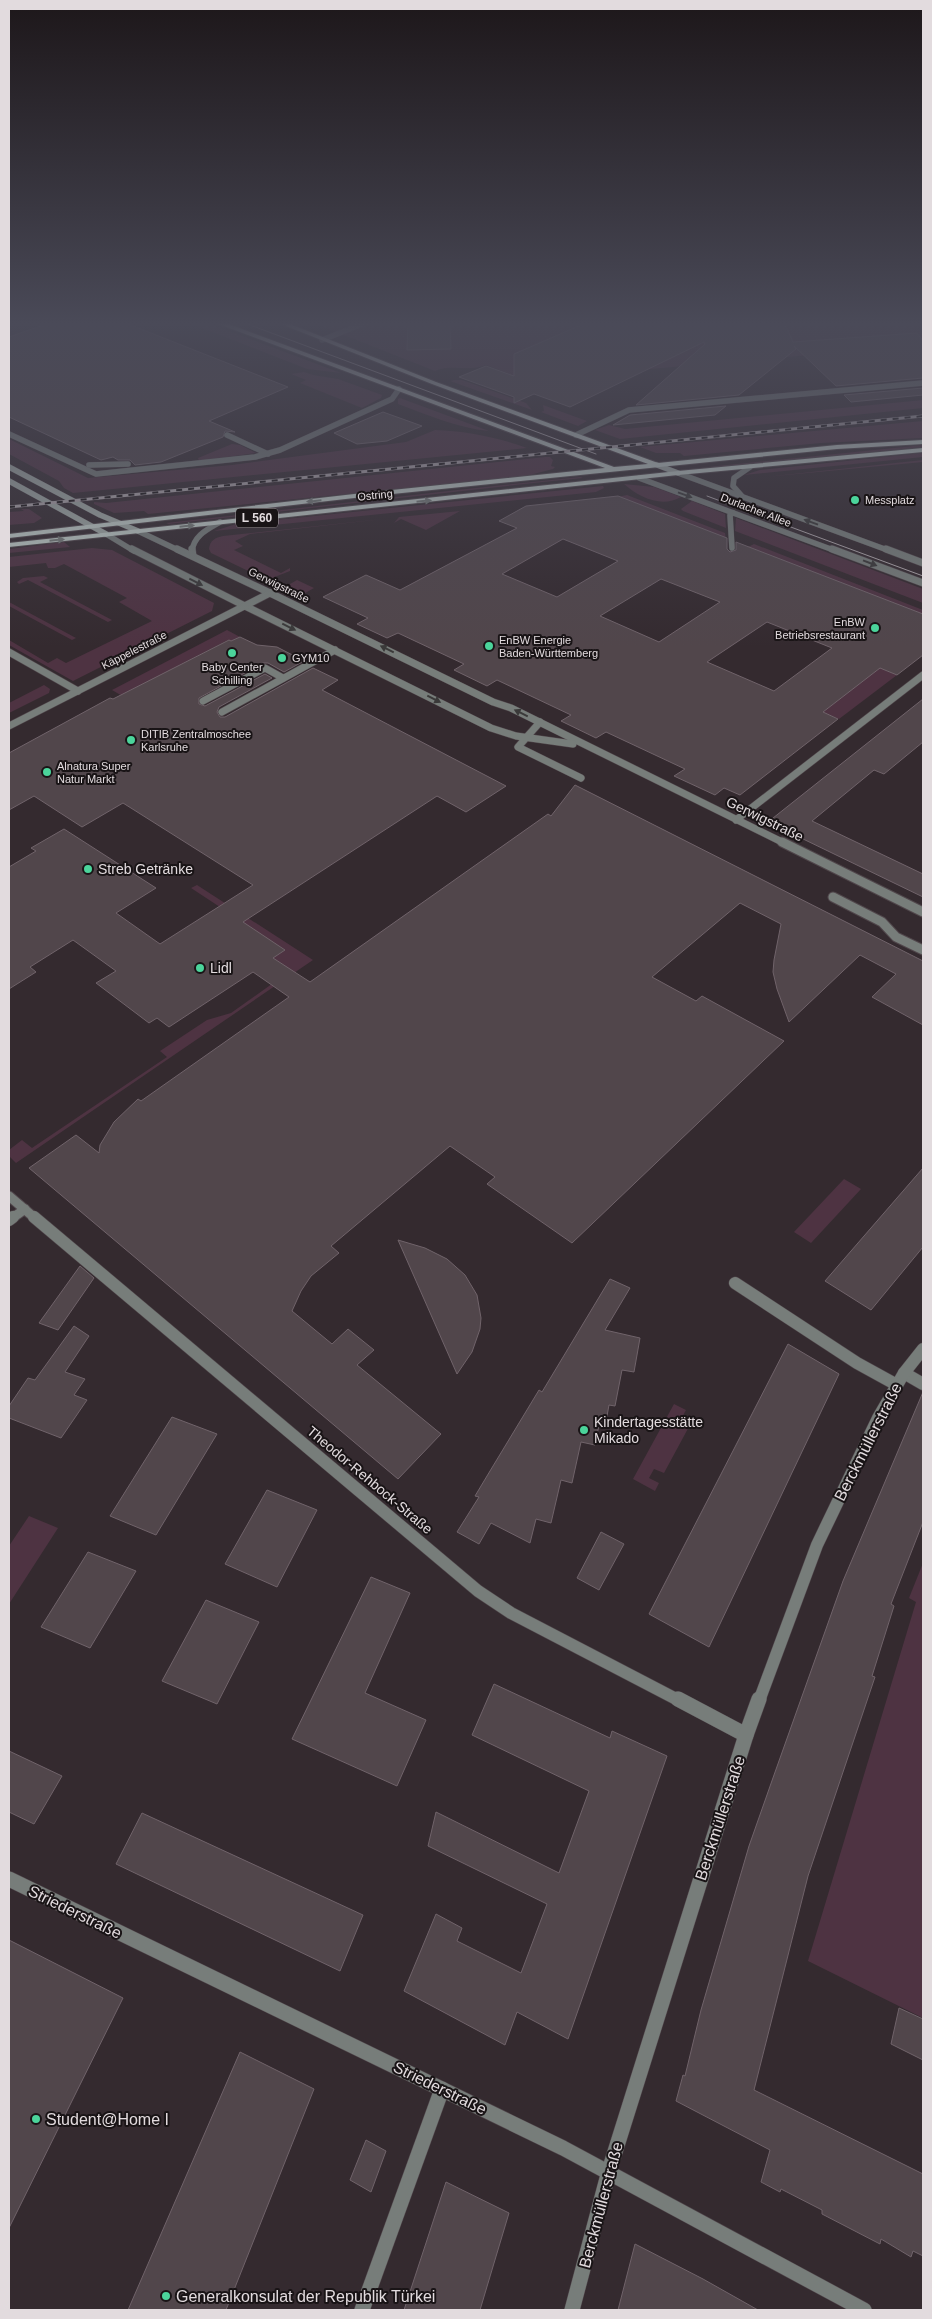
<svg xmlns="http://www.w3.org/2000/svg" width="932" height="2319" font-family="Helvetica,sans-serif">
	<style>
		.green { fill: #4e3342 }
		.building { fill: #51464b; stroke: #70636a; fill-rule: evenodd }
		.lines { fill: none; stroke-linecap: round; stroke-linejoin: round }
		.service-far4-casing { stroke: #50464b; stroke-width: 6 }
		.service-far3-casing { stroke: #50464b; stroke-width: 8 }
		.service-far2-casing { stroke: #50464b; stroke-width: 11 }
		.service-far1-casing { stroke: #50464b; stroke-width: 13 }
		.service-casing { stroke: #50464b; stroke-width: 16 }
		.minor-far3-casing { stroke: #50464b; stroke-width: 8 }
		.minor-far2-casing { stroke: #50464b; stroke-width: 11 }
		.minor-far1-casing { stroke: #50464b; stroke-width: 13 }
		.minor-casing { stroke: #50464b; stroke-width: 16 }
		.tertiary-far1-casing { stroke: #50464b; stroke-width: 6 }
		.tertiary-casing { stroke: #50464b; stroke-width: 8 }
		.secondary-casing { stroke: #50464b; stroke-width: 6 }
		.primary-casing { stroke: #50464b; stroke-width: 2 }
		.service-far4 { stroke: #777d7a; stroke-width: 5.5 }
		.service-far3 { stroke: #777d7a; stroke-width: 7 }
		.service-far2 { stroke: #777d7a; stroke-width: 9 }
		.service-far1 { stroke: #777d7a; stroke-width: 12 }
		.service { stroke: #777d7a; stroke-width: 15 }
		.minor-far3 { stroke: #777d7a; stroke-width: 7 }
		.minor-far2 { stroke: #777d7a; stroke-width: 9 }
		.minor-far1 { stroke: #777d7a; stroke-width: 12 }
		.minor { stroke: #777d7a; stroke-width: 15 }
		.tertiary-far1 { stroke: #777d7a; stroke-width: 5.5 }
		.tertiary { stroke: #777d7a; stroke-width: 7 }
		.secondary { stroke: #a1aaa5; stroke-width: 5.5 }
		.primary { fill: #c1cdc7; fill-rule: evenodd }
		.tram { stroke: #aea6aa; stroke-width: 1 }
		.rail-casing { stroke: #aea6aa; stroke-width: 3 }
		.rail { stroke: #191416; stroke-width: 2; stroke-dasharray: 6; stroke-linecap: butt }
		.oneway { fill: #3a3939 }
		.oneway2 { fill: #757a77 }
		.poi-dot { fill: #4bd49b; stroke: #191416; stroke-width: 2 }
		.labels { text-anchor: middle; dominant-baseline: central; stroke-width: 4; stroke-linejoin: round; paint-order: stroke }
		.far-street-label { font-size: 11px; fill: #e2dbde; stroke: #191416 }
		.far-poi-label { font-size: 11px; fill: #e2dbde; stroke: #191416; text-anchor: start }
		.shield { fill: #191416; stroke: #a69fa2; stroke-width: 1 }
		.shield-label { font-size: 12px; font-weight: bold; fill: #e2dbde }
		.street-label { font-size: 14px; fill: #e2dbde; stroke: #191416 }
		.poi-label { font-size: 14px; fill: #e2dbde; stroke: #191416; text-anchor: start }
		.near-street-label { font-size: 16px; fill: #e2dbde; stroke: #191416 }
		.near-poi-label { font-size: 16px; fill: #e2dbde; stroke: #191416; text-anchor: start }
	</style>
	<rect width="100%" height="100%" fill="#342a2f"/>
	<g class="green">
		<polygon points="187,322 205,322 341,373 307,369"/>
		<path d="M311,322H922L918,328L923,334V345L526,380L486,365C470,372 451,364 435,371Z"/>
		<polygon points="304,372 313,375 338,379 382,395 381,398 362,408 300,383 306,380 291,374"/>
		<polygon points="454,380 462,380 526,403 532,410 450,381"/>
		<path d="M400,398L489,431C457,428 428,415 398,404V399Z"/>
		<polygon points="923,400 923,408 620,439 595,430 609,425 625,429"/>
		<polygon points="543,405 587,421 578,426 541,412 544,411"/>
		<polygon points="923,421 923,438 821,443 684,456 680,453 656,453 640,447"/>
		<path d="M435,430C466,431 497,437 527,448L73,493L64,488L59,481L9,454V439L88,478L232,465L406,442Z"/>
		<polygon points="232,444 240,445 256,453 199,461 198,458"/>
		<polygon points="923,445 923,447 736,466 707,467"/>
		<polygon points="923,453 923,457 744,475 760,470"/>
		<polygon points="545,457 550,457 553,460 551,466 555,467 553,469 526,476 148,514 144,511 114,513 94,504 94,502 106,503"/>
		<polygon points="923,460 923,462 765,477"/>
		<path d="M580,477L583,478C445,492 307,509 169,524L166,523C304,508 441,491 580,477Z"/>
		<path d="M624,484L654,487L681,497C662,508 640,498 624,484Z"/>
		<polygon points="603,486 604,488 596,492 214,531 236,524"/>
		<polygon points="627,495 725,533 726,539 617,497"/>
		<polygon points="692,501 725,514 726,528 683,511 681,509"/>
		<polygon points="21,509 29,509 42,518 34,523 9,525 9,512 24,511"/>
		<polygon points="460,511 426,530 401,519 394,523 399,517"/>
		<path d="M392,518L250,534L235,541L243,546L234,550L281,573L290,568V571L267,580L211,553L209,549C210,540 215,538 223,536Z"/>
		<polygon points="736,518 923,589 923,603 735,531"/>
		<polygon points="64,542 70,547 9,553 9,549"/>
		<polygon points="754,544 923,610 923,615 748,547"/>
		<polygon points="92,548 112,550 214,603 212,611 73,681 9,645 9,640 48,663 57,658 66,663 152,621 119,602 127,598 64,564 55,568 48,568 46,563 9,567 9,557"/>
		<polygon points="44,576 48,578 40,582 112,620 108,622 28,580 19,584 17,582 23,578"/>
		<polygon points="297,580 314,588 300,596 283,588"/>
		<polygon points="9,602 76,638 72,640 9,606"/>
		<polygon points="227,630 240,637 231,641 228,640 126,693 220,753 112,690"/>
		<polygon points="880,668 897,675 839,719 823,712"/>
		<polygon points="44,685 50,689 49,693 9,713 9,703"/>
		<polygon points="197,885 313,960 16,1163 9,1156 9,1150 22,1140 32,1148 167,1057 160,1051 207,1020 231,1013 283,976 285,966 273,958 285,950 191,888"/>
		<polygon points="844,1179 861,1189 811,1243 794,1232"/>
		<polygon points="674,1404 686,1410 681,1419 691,1423 664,1473 654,1469 649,1478 659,1483 655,1491 633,1479"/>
		<polygon points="29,1516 58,1528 9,1604 9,1546"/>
		<polygon points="923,1563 923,2018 808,1961 916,1602 909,1598"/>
	</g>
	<g class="building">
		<polygon points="52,322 123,322 288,387 209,421 235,432 225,431 223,437 161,462 135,465 130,460 118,460 113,457 101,460 9,417 9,337"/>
		<polygon points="408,322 450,322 451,349 407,350"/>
		<polygon points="588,322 784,322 793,342 917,333 923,341 923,378 836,386 794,346 796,349 739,395 636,405 705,344 704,342 570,407 534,394 514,403 514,397 459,377 486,366 514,376 514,354"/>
		<polygon points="923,388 923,395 851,402 844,395"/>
		<polygon points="726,406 715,415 613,425 630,415"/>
		<polygon points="383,412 422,426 387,441 357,444 334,433"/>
		<path d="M618,496L727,538V549L730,552L736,550V542L923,614V655L897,675L880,668L823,712L838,719L740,795L724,788L715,795L674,776L685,769L606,732L596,738L561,721L571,715L497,680L487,686L454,670L464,664L398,633L387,638L357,624L368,618L323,597L366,575L400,590L517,528L499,521L526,506ZM563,539L618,561L557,597L502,574ZM661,579L720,602L659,642L600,616ZM767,622L832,648L774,691L707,662Z"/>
		<polygon points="240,637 257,645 277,647 304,661 284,672 268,663 263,663 199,698 199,704 205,706 265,674 272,678 219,707 217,712 220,717 225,717 313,668 338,680 322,690 506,786 466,812 437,796 243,922 285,950 273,958 310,982 548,814 551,816 575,785 923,961 923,1025 872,997 896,974 860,955 789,1022 777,989 773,972 774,960 781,924 740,903 652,977 696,1001 702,996 784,1041 572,1243 487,1184 495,1177 450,1146 331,1246 339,1253 311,1276 301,1291 292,1311 332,1344 348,1329 374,1350 357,1365 441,1434 398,1479 29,1168 76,1135 99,1153 100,1145 114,1122 138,1099 141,1101 289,997 253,972 169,1027 157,1018 149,1023 96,983 116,971 73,940 30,967 36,972 9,989 9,867 36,851 31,848 64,829 156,888 116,913 160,944 253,885 123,803 82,827 34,796 9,810 9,753 110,698 113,699 229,640 231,641"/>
		<polygon points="923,699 923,742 884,774 874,770 812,821 923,874 923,897 768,822"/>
		<polygon points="923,1168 923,1247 871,1310 825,1281"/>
		<polygon points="398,1240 425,1248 447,1259 465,1275 477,1295 481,1318 480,1329 472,1352 457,1374"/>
		<polygon points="80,1266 94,1278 58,1330 39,1323"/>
		<polygon points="610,1279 630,1288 605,1330 640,1338 634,1372 622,1370 615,1406 609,1405 605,1427 599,1425 595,1445 581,1442 572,1483 561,1480 551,1523 536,1519 530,1543 491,1523 479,1544 457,1532 479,1497 475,1496 490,1471 539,1390 542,1392"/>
		<polygon points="74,1326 89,1336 65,1372 85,1379 74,1395 87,1400 61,1438 9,1418 9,1406 28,1378 35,1380"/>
		<polygon points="788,1344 839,1374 709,1647 649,1614"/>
		<polygon points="923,1392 923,1522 891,1604 894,1606 872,1676 875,1677 808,1876 754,2090 923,2174 923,2256 913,2251 911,2257 881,2239 880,2244 822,2214 822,2210 781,2189 780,2192 761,2182 770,2150 676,2101 683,2075 685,2076 701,2010 749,1846 774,1775 843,1581"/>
		<polygon points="172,1417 217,1434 156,1535 110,1516"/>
		<polygon points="267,1490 317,1510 277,1587 225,1564"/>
		<polygon points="601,1532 624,1544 599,1590 577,1578"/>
		<polygon points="88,1552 136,1571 90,1648 41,1627"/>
		<polygon points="371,1577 410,1593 365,1693 426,1720 397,1786 292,1739"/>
		<polygon points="206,1600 259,1622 217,1704 162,1681"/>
		<polygon points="494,1684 610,1738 612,1731 667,1756 568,2039 517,2012 505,2045 404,1991 436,1914 462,1928 457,1941 521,1973 547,1904 428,1846 436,1812 559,1873 589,1791 472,1735"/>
		<polygon points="9,1751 62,1776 34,1824 9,1812"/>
		<polygon points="142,1813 363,1915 340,1971 116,1864"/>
		<polygon points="9,1940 123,1998 9,2228"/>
		<polygon points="899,2008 923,2019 923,2060 891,2044"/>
		<polygon points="240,2052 314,2089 226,2310 128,2310"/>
		<polygon points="366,2140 386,2151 371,2192 350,2180"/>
		<polygon points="446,2182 509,2213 480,2310 404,2310"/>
		<polygon points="635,2244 703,2279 758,2310 618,2310"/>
	</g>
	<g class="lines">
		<defs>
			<g id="service-far4">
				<polyline points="322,340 367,322"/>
				<polyline points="9,434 96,474 255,457 280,450 392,399 399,389"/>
				<polyline points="227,435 268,454"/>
				<polyline points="576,435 629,410 923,383"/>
				<polyline points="89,465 128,464"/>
				<polyline points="732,548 730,515 733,513"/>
			</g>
			<g id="service-far3">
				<polyline points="9,652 78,691"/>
				<polyline points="203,701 265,668 283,678"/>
				<polyline points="222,712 335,650"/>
				<polyline points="540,722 518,747 581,778"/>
			</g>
			<g id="service-far2">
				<polyline points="833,897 882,922 896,937 923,950"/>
				<polyline points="11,1219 25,1209"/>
			</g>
			<g id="service-far1">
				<polyline points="9,1220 13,1217"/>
				<polyline points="735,1283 857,1363 897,1385"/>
			</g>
			<polyline id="service" points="362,2310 442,2089"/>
			<g id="minor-far3">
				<polyline points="270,593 493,702 511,708 784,843"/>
				<polyline points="245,606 491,728 516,736 573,744"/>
				<polyline points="736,820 923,675"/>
			</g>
			<g id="minor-far2">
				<polyline points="782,842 923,912"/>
				<polyline points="9,1196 36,1219"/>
			</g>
			<g id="minor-far1">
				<polyline points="34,1217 478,1591 511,1613 680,1701"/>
				<polyline points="904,1373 923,1384"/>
				<polyline points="759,1701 817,1545 878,1418 904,1373 923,1349"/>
			</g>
			<g id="minor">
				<polyline points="678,1699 746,1735"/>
				<polyline points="9,1879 563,2148 864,2310"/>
				<polyline points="572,2310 609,2171 746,1735 759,1699"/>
			</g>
			<g id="tertiary-far1">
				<polyline points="678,473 890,551"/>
				<polyline points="639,478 836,551"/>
				<polyline points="741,495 733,486 734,478 750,467"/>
				<polyline points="138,531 180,551"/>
				<polyline points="106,534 134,551"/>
				<path d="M192,551C194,535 208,529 220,522"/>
			</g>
			<g id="tertiary">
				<polyline points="132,549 245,606"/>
				<polyline points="177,549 270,593"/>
				<polyline points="192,549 193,556"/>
				<polyline points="832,549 923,583"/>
				<polyline points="886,549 923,563"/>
				<polyline points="9,726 270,593"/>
			</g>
			<g id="secondary">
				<polyline points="657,465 678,473"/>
				<polyline points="9,467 100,515 138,531"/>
				<polyline points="9,481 106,534"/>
			</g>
			<g id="primary">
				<polygon points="213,322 223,322 614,467 648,464 432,384 276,322 285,322 436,382 658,463 837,445 923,440 923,444 837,449 363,497 9,538 9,534 363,493 605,468"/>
				<polygon points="923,448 923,452 678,475 9,547 9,543 678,471"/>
			</g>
		</defs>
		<use href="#service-far4" class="service-far4-casing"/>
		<use href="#service-far3" class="service-far3-casing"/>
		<use href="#service-far2" class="service-far2-casing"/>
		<use href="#service-far1" class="service-far1-casing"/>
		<use href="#service" class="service-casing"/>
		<use href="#minor-far3" class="minor-far3-casing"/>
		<use href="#minor-far2" class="minor-far2-casing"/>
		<use href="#minor-far1" class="minor-far1-casing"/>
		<use href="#minor" class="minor-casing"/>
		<use href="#tertiary-far1" class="tertiary-far1-casing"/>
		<use href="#tertiary" class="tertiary-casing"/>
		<use href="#secondary" class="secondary-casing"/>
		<use href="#primary" class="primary-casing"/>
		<use href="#service-far4" class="service-far4"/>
		<use href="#service-far3" class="service-far3"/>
		<use href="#service-far2" class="service-far2"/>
		<use href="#service-far1" class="service-far1"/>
		<use href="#service" class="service"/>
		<use href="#minor-far3" class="minor-far3"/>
		<use href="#minor-far2" class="minor-far2"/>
		<use href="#minor-far1" class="minor-far1"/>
		<use href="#minor" class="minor"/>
		<use href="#tertiary-far1" class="tertiary-far1"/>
		<use href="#tertiary" class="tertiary"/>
		<use href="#secondary" class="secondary"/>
		<use href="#primary" class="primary"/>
		<g class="tram">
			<polyline points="242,322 596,454"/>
			<polyline points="707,496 923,576"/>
		</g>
		<defs>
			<polyline id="rail" points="9,507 923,416"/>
		</defs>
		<use href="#rail" class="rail-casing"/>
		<use href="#rail" class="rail"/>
	</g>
	<defs><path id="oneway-solid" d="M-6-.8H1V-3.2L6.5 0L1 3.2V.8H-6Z" transform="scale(1.25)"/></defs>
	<g class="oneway">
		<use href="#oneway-solid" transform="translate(685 495) rotate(20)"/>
		<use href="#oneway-solid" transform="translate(811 522) rotate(-160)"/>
		<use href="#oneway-solid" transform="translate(870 563) rotate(21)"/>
		<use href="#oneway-solid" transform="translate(196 582) rotate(27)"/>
		<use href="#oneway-solid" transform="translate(289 627) rotate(26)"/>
		<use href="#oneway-solid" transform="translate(387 649) rotate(-154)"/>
		<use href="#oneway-solid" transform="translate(434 699) rotate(27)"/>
		<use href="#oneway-solid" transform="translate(521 713) rotate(-154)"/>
	</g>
	<g class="oneway2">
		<use href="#oneway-solid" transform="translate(314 501) rotate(174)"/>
		<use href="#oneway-solid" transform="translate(424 501) rotate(-6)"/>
		<use href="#oneway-solid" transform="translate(187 526) rotate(-6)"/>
		<use href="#oneway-solid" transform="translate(57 540) rotate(-6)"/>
	</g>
	<linearGradient id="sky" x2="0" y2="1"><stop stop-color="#1d171a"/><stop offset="0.5" stop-color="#4a4a58"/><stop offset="1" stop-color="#4a4a58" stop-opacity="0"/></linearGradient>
	<rect width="932" height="647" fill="url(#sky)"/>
	<g class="poi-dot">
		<circle cx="855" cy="500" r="5"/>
		<circle cx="875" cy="628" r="5"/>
		<circle cx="489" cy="646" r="5"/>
		<circle cx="232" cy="653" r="5"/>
		<circle cx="282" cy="658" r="5"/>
		<circle cx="131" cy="740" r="5"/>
		<circle cx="47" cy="772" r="5"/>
		<circle cx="88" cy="869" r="5"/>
		<circle cx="200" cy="968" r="5"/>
		<circle cx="584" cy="1430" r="5"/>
		<circle cx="36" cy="2119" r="5"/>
		<circle cx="166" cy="2296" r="5"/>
	</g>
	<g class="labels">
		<g class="far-street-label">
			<text transform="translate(375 495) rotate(-6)">Ostring</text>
			<text transform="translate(756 510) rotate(21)">Durlacher Allee</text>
			<text transform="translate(279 585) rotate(26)">Gerwigstraße</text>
			<text transform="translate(134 650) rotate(-27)">Käppelestraße</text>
		</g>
		<g class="far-poi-label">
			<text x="865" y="500">Messplatz</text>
			<text x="865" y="622" text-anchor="end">EnBW<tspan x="865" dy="13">Betriebsrestaurant</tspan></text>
			<text x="499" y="640">EnBW Energie<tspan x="499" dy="13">Baden-Württemberg</tspan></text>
			<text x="292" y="658">GYM10</text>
			<text x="232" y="667" text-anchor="middle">Baby Center<tspan x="232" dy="13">Schilling</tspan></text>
			<text x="141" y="734">DITIB Zentralmoschee<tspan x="141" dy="13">Karlsruhe</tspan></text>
			<text x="57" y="766">Alnatura Super<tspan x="57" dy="13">Natur Markt</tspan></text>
		</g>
		<rect class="shield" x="236" y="508.5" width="42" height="19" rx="4"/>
		<g class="shield-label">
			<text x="257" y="518">L 560</text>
		</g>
		<g class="street-label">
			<text transform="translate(765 819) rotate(26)">Gerwigstraße</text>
			<text transform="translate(370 1480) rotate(40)">Theodor-Rehbock-Straße</text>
		</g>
		<g class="poi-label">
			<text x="98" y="869">Streb Getränke</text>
			<text x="210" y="968">Lidl</text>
			<text x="594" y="1422">Kindertagesstätte<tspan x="594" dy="16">Mikado</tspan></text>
		</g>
		<g class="near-street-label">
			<text transform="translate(868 1442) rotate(-63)">Berckmüllerstraße</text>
			<text transform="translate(720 1818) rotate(-72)">Berckmüllerstraße</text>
			<text transform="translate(75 1912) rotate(26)">Striederstraße</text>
			<text transform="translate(440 2088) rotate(26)">Striederstraße</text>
			<text transform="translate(601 2205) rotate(-75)">Berckmüllerstraße</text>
		</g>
		<g class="near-poi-label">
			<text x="46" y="2119">Student@Home I</text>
			<text x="176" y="2296">Generalkonsulat der Republik Türkei</text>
		</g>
	</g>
	<rect width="932" height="2319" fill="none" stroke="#e2dbde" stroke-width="20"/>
</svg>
